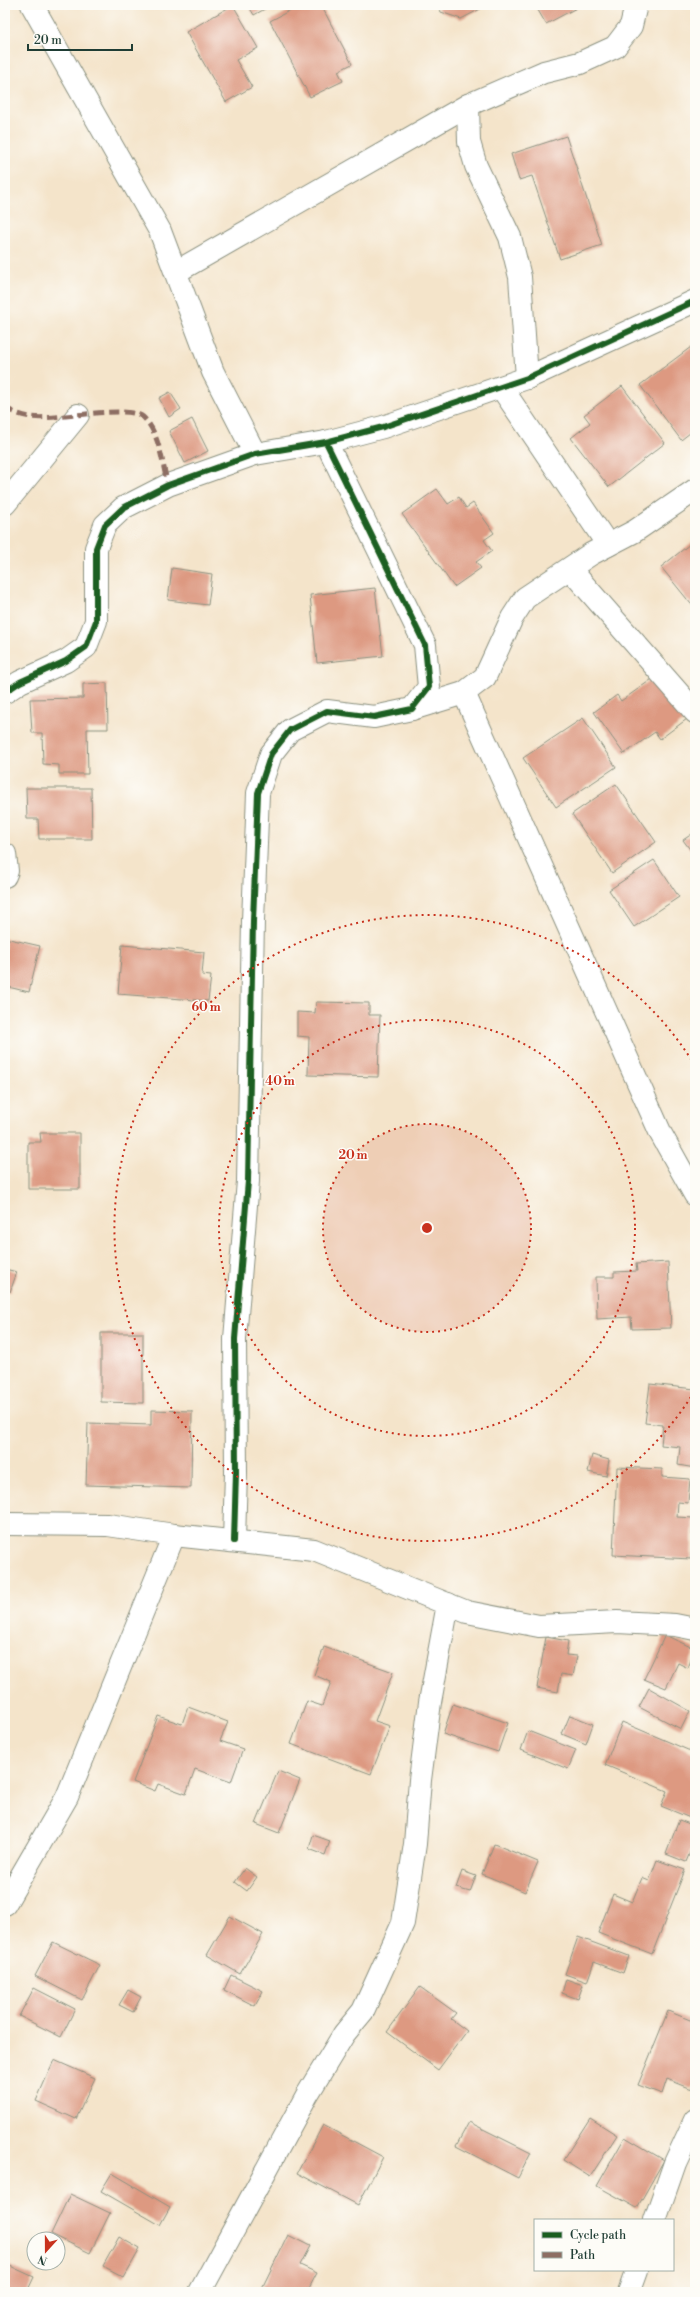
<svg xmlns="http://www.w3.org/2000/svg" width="700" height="2297" font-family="'Libre Bodoni',serif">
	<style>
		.building { fill: #dd9981 }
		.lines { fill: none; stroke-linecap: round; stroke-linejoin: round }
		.street-casing { stroke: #8a907f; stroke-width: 24 }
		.street { stroke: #fff; stroke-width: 22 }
		.quiet { stroke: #8d6e63; stroke-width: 5; stroke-dasharray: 10 5; stroke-linecap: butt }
		.cycleway-casing { stroke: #fdfcf7; stroke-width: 8 }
		.cycleway { stroke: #1b5e20; stroke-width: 6 }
		.ring { fill: none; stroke: #c8321e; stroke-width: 2; stroke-dasharray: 2 4 }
		.centre { fill: #c8321e; stroke: #fdfcf7; stroke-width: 2 }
		.ring-label { font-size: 12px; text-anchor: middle; font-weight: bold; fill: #c8321e; stroke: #fdfcf7; stroke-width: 3; stroke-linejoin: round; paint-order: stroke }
	</style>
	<rect width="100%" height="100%" fill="#fdfcf7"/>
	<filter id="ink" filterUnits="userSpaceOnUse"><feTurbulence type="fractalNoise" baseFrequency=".025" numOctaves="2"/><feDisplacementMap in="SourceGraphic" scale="8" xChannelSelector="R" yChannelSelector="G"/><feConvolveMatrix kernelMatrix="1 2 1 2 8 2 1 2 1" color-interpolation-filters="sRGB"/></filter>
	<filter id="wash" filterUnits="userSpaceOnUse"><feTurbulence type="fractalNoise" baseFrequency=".012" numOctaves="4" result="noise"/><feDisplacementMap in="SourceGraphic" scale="16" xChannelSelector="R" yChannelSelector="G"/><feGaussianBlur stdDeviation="0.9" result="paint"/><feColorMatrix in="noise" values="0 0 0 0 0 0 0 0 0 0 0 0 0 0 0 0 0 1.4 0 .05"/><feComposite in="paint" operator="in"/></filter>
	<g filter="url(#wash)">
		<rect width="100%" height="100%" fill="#f4e4ca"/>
		<g id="blocks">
			<g class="building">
				<polygon points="233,5 258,48 236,60 252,87 226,102 186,32"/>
				<polygon points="248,5 272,5 254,15"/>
				<polygon points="300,5 321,5 352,64 338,71 343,81 310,97 270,21"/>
				<polygon points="437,5 488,5 461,19 441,12"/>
				<polygon points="535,5 582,5 546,24"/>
				<polygon points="566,136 602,245 560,259 532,176 519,180 511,154"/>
				<polygon points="695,344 695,429 681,440 640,385"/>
				<polygon points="622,386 665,443 609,487 571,438 590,423 584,415"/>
				<polygon points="170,392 181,409 169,417 159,398"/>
				<polygon points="192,419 208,451 185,463 169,431"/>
				<polygon points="437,489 448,504 459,497 466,508 473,503 494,533 484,540 492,551 476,562 481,568 454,587 402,514"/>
				<polygon points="695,540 695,601 691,604 661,567"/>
				<polygon points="172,568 212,574 208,605 168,600"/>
				<polygon points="375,588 383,656 317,663 310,595"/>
				<polygon points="655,677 687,719 660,739 655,732 624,754 594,712 617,695 621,701"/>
				<polygon points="107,683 108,729 87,729 88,774 59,774 59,765 43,764 42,733 32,733 30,699 83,698 83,684"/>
				<polygon points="583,718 616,767 556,807 523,758"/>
				<polygon points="616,784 656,842 612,873 572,814"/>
				<polygon points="26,788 91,788 92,839 39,839 38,819 27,819"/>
				<polygon points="695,832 695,856 683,840"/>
				<polygon points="654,860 679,897 634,927 609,890"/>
				<polygon points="5,938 40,946 29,992 8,987 5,995"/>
				<polygon points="122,945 204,952 202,975 211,976 208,1001 118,994"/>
				<polygon points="316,1002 369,1003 369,1015 380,1015 378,1077 308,1075 309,1037 297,1036 297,1012 315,1013"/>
				<polygon points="40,1133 80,1133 80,1189 28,1189 28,1142 41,1142"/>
				<polygon points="668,1262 671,1328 632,1329 631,1317 597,1319 596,1277 614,1277 614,1272 637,1271 636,1264"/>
				<polygon points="5,1269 17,1272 10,1292 5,1290"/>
				<polygon points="101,1333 143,1333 143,1403 101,1402"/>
				<polygon points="650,1384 695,1389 695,1468 678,1465 680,1447 661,1445 663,1425 645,1423"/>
				<polygon points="151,1410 192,1411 191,1488 86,1485 88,1423 151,1425"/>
				<polygon points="592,1455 609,1460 606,1476 588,1472"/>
				<polygon points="617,1467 662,1469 662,1477 690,1479 688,1503 678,1502 677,1517 693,1518 691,1559 613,1555"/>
				<polygon points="665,1635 695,1649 688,1668 678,1663 666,1688 644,1679"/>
				<polygon points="546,1637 568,1641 566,1655 577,1656 573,1676 561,1674 558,1692 537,1688"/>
				<polygon points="324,1647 393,1672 375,1721 390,1726 371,1774 291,1744 307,1701 322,1706 331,1682 314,1675"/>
				<polygon points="649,1688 690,1711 681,1729 639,1707"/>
				<polygon points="453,1704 508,1723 498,1752 443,1734"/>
				<polygon points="188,1707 228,1722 220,1741 243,1749 231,1782 195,1769 186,1794 158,1784 155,1791 133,1782 158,1716 182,1724"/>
				<polygon points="570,1715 593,1724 586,1744 562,1734"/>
				<polygon points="622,1722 695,1753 695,1820 661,1806 667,1791 605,1765"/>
				<polygon points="528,1731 576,1750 568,1769 521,1750"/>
				<polygon points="278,1771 300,1780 279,1833 256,1824"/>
				<polygon points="679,1820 695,1826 695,1840 686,1862 666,1854"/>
				<polygon points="313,1835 330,1841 325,1855 309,1849"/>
				<polygon points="494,1844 538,1862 525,1892 482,1874"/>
				<polygon points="657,1860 685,1870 652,1954 598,1933 613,1894 632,1902 642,1878 649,1881"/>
				<polygon points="245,1868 257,1877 247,1891 235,1882"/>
				<polygon points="462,1871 476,1876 470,1892 456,1888"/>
				<polygon points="230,1916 263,1934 240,1974 207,1955"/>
				<polygon points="578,1937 629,1956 623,1973 594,1962 587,1982 565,1974"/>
				<polygon points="53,1942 100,1965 82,2000 35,1976"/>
				<polygon points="231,1975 263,1991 255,2006 224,1990"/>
				<polygon points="566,1979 583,1985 578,1999 562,1993"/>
				<polygon points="420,1987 456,2013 451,2019 467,2031 438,2070 387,2032"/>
				<polygon points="34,1988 75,2009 61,2037 19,2016"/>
				<polygon points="128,1990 141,1997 133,2012 119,2005"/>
				<polygon points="668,2011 695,2022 695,2082 692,2089 667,2079 662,2094 638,2085"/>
				<polygon points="54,2060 95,2078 76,2119 36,2101"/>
				<polygon points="590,2118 617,2135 590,2177 563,2160"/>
				<polygon points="469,2122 531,2153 518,2178 456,2146"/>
				<polygon points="323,2125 383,2157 358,2205 297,2173"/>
				<polygon points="625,2137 664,2160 637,2208 597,2186"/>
				<polygon points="112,2173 170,2207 160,2225 101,2191"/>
				<polygon points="70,2194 110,2213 90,2253 51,2234"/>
				<polygon points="288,2235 310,2246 300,2265 317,2273 307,2292 264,2292 261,2290"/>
				<polygon points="119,2237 140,2249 124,2277 103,2266"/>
				<polygon points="10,2266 34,2277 27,2292 5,2292 5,2277"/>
			</g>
		</g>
	</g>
	<g filter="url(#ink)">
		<use href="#blocks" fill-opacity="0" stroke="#8a907f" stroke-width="1"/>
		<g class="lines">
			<defs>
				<g id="street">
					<polyline points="32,5 160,231 213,372 255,454"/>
					<polyline points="468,105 469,142 476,166 510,237 520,277 527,378"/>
					<polyline points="176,272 468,105 544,72 580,63 615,47 631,26 636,5"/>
					<polyline points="501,387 608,545"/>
					<polyline points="5,504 78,415"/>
					<polyline points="570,569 695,712"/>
					<polyline points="5,692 20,682 66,661 86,647 96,621 96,548 105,525 123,508 168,485 255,454 326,442 383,427 527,378 695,301"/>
					<polyline points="464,693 661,1134 695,1195"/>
					<polyline points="412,709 464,693 485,677 512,618 525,598 591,554 635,531 695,490"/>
					<polyline points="5,854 7,871 5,876"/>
					<polyline points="5,1524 108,1525 174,1535 314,1550 467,1612 539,1626 617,1622 675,1625 695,1629"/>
					<polyline points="234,1541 236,1472 235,1339 248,1181 253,921 258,793 271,754 290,730 327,711 374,717 412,709 429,687 425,645 326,442"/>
					<polyline points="5,1904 67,1797 174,1535"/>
					<polyline points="655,2220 675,2163 695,2120"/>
					<polyline points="200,2292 307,2095 344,2034 363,2011 403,1923 415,1844 420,1780 430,1702 448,1604"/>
					<polyline points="629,2292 637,2270"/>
				</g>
			</defs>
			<use href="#street" class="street-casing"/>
			<use href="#street" class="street"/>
			<path class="quiet" d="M5,408C13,412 22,416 31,417C55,421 127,404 143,417C160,433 162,464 168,485"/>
			<defs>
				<g id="cycleway">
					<polyline points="5,692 20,682 66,661 86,647 96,621 96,548 105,525 123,508 168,485 255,454 326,442 383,427 527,378 695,301"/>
					<polyline points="234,1541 236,1472 235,1339 248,1181 253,921 258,793 271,754 290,730 327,711 374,717 412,709 429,687 425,645 326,442"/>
				</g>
			</defs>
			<use href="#cycleway" class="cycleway-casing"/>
			<use href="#cycleway" class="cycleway"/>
		</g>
	</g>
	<circle cx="427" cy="1228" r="104" fill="#c8321e" fill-opacity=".12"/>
	<g class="ring">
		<circle cx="427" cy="1228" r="104"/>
		<circle cx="427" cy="1228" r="208"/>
		<path d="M694 1392A313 313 0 1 1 694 1064"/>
	</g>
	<circle cx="427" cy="1228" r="6" class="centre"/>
	<g class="ring-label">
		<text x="206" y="1011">60 m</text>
		<text x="280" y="1085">40 m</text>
		<text x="353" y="1159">20 m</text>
	</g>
	<rect width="700" height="2297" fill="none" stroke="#fdfcf7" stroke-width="20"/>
	<rect x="534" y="2219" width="140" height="52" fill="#fdfcf7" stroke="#a4b0a9"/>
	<rect x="542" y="2232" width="20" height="6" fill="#1b5e20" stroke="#a4b0a9"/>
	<text x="570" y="2239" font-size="12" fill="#1f3d34">Cycle path</text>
	<rect x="542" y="2252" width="20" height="6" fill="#8d6e63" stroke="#a4b0a9"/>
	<text x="570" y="2259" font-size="12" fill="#1f3d34">Path</text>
	<g transform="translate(46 2251) rotate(201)"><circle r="19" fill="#fdfcf7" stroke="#a4b0a9"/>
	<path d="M0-3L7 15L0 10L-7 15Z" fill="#c8321e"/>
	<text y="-6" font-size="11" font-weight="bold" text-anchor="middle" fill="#1f3d34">N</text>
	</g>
	<path d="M28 44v6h104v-6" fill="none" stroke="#1f3d34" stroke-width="2"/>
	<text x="34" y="44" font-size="12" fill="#1f3d34" stroke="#fdfcf7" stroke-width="3" paint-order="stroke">20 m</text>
</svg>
